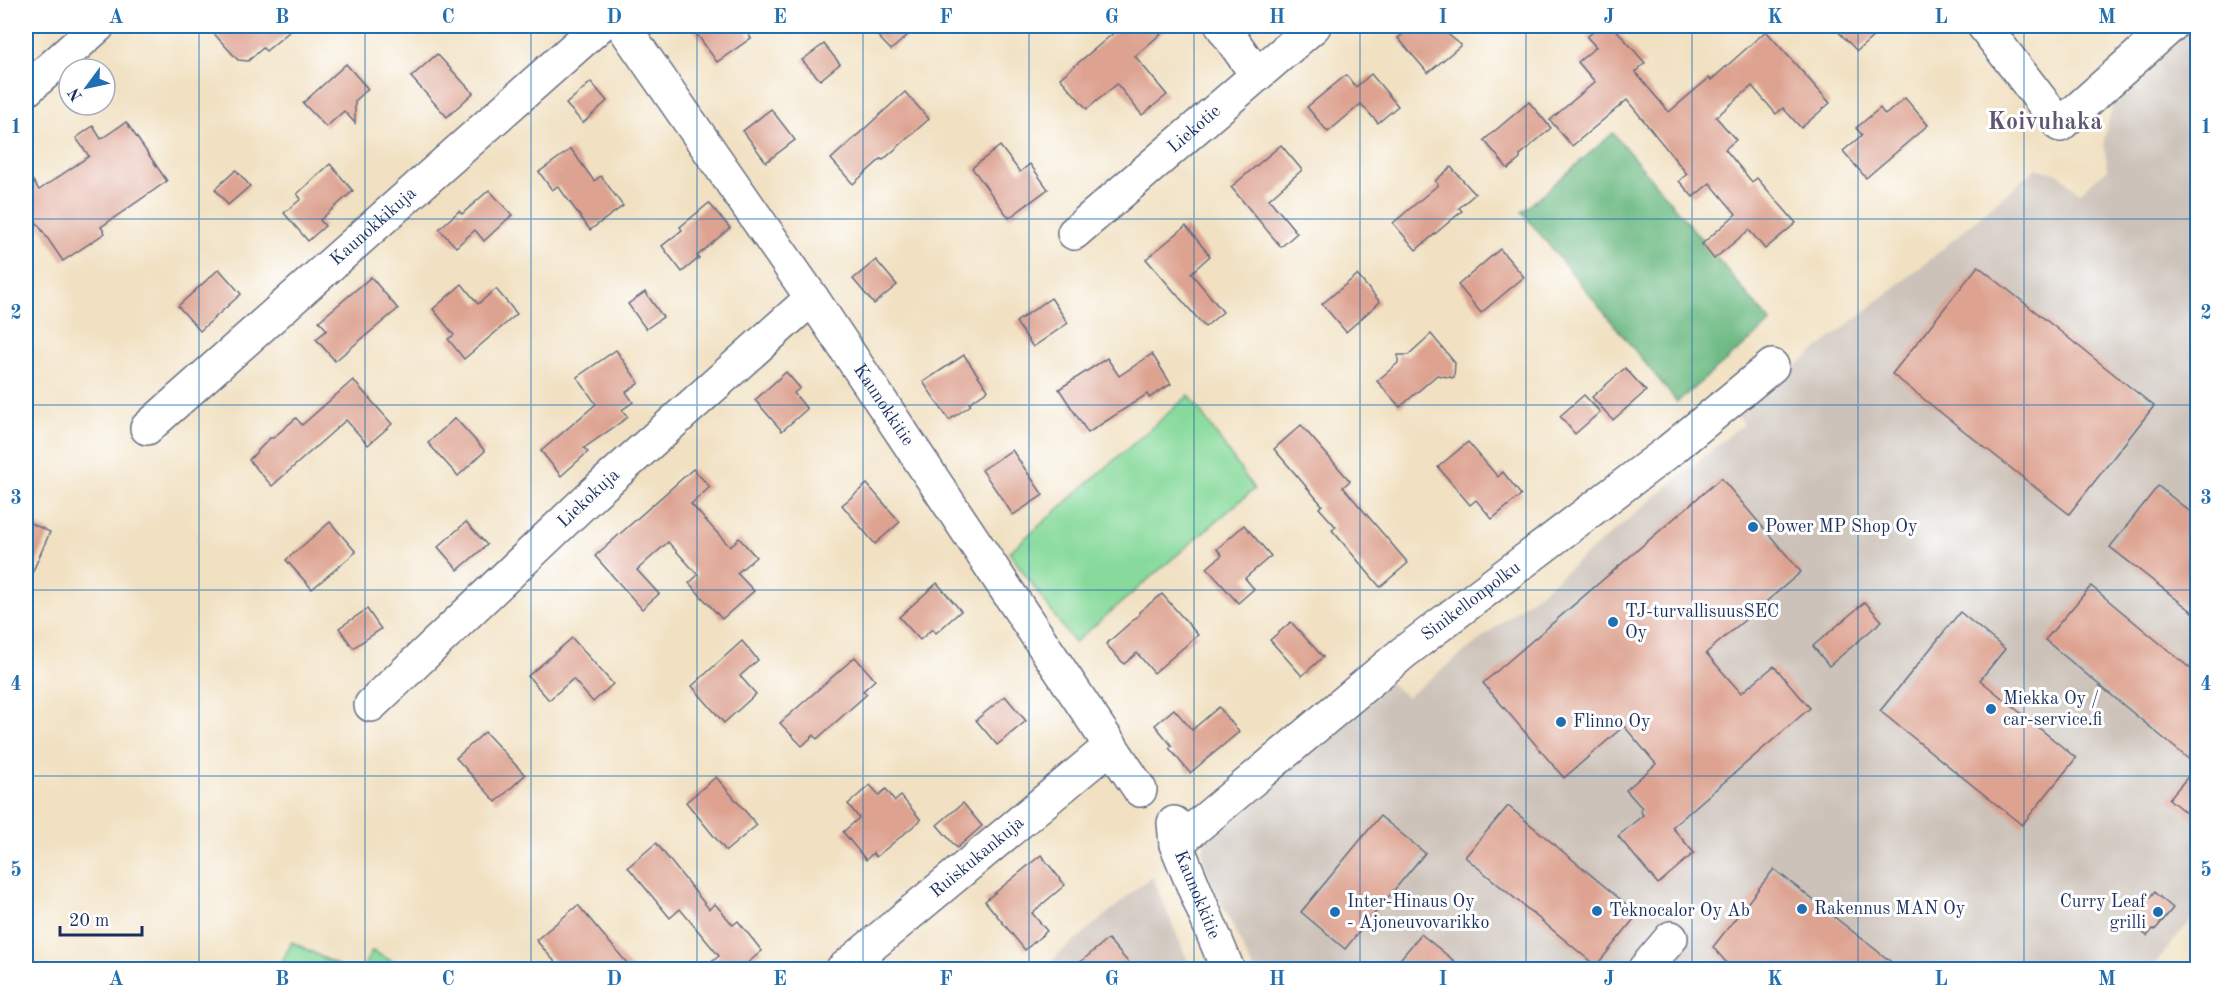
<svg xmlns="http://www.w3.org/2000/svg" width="2223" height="995" font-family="'Old Standard TT',serif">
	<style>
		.industrial { fill: #ccc2b9 }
		.green { fill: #87da9b; stroke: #51847c; stroke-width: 1.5 }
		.forest { fill: #6dba83; stroke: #447470; stroke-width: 1.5 }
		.building { fill: #dda290 }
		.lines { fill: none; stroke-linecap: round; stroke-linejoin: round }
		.minor-casing { stroke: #666d81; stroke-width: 36 }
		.minor { stroke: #fff; stroke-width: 33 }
		.grid { fill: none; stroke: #1f6fb2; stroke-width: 1.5; stroke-opacity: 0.55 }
		.poi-dot { fill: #1f6fb2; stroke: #fff; stroke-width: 2 }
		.labels { text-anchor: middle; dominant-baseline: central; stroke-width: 6; stroke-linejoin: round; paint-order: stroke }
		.street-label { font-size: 18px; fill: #1b2f5e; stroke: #fff }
		.poi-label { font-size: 18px; fill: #1b2f5e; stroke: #fff; text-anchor: start }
		.district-label { font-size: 24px; font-weight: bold; fill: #5f5770; stroke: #fff }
		.neatline { fill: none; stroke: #1f6fb2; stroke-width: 2 }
		.grid-label { font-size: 20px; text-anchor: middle; font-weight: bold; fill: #1f6fb2 }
	</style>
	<rect width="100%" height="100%" fill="#fff"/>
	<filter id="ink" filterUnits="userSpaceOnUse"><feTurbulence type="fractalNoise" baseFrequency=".0167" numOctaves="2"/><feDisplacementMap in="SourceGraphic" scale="12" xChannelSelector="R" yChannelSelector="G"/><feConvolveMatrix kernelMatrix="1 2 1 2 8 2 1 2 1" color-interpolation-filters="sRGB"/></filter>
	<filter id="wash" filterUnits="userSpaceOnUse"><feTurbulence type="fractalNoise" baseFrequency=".008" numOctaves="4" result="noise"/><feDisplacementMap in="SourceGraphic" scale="24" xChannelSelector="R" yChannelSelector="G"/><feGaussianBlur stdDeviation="1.35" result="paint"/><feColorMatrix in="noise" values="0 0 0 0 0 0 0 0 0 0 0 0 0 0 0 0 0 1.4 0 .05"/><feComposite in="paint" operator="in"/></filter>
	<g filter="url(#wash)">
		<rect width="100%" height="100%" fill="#f1e1c2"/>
		<g class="industrial">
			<polygon points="2197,26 2197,913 2151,969 1665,969 1671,961 1647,941 1623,969 1253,969 1206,870 1203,850 1210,830 1386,680 1407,697 1553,582 1743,424 1736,414 1933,257 2036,168 2059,174 2079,193 2107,170 2104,140 2114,99"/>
			<polygon points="1152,876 1191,969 1040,970"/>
		</g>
		<g class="green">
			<polygon points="1189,395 1254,489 1074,643 1009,552"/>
			<polygon points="292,942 345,969 278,969"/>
			<polygon points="372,951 408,969 362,969"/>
		</g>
		<polygon class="forest" points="1613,133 1771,323 1677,402 1522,212"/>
		<g id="blocks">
			<g class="building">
				<polygon points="207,26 296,26 266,51 263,48 248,61 238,60"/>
				<polygon points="691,26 742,26 751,38 717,62"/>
				<polygon points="868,26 918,26 891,50"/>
				<polygon points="1122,26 1170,26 1135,56 1167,95 1142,115 1117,84 1087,109 1060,78"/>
				<polygon points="1413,26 1438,26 1461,45 1428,73 1398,38"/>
				<polygon points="1600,26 1613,26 1645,63 1635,72 1669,112 1709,78 1711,80 1766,31 1830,103 1801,128 1783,108 1776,114 1752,86 1716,117 1736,140 1725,149 1752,182 1757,178 1796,223 1765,249 1749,230 1714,259 1702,244 1736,214 1710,183 1693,197 1679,181 1687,174 1627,100 1572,146 1550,120 1595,82 1578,62 1596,47 1587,37"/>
				<polygon points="1833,26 1885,26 1857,51"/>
				<polygon points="824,44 840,64 820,80 802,60"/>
				<polygon points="437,54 473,93 447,117 411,77"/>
				<polygon points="346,64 368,89 355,101 355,123 344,111 326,127 303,103"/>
				<polygon points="1371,74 1398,106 1378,123 1361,104 1328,132 1307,107 1346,75 1356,87"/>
				<polygon points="591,82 607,101 583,123 566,104"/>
				<polygon points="905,92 929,119 883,160 881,159 853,184 831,159"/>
				<polygon points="1905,98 1928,125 1866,178 1843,151 1862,135 1856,128 1880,108 1885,115"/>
				<polygon points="1529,102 1551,128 1520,155 1520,159 1508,169 1484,140"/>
				<polygon points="771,109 795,140 766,162 743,131"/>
				<polygon points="126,122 167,181 101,227 105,233 63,261 26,207 26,171 39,190 89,156 76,138 93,126 101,139"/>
				<polygon points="1281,145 1302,170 1269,199 1297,233 1281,247 1231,187"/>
				<polygon points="1000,146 1020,172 1030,164 1048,189 1009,218 972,168"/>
				<polygon points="571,149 594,181 601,176 623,206 590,230 558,186 552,190 539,172"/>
				<polygon points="330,164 353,191 320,220 325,226 308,241 284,213 301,199 297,194"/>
				<polygon points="1451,167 1475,194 1459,208 1462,211 1416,250 1393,223 1438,185 1435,181"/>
				<polygon points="236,170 250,186 228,205 215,189"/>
				<polygon points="489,190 512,215 484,241 475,230 456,247 439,229 459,211 462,214"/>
				<polygon points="709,203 730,228 697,256 699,258 682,272 662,246 682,230 680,227"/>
				<polygon points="1186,226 1210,256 1191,273 1223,312 1205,327 1146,259"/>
				<polygon points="1500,249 1524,277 1481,313 1458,285"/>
				<polygon points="876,260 897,285 874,304 853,279"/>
				<polygon points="1978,266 2154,406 2069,514 1892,374"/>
				<polygon points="219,269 241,294 200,331 178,306"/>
				<polygon points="1357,275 1380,302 1346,332 1322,304"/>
				<polygon points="371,277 398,309 335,361 316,339 327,330 319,321"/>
				<polygon points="462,284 478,304 496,289 517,314 464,359 448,339 454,335 433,309"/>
				<polygon points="645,292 663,317 646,329 628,304"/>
				<polygon points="1051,298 1068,323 1033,347 1016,322"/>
				<polygon points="1431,334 1455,363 1454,378 1437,375 1400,407 1377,381 1398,363 1398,355 1408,355"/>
				<polygon points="616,350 639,383 626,392 633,402 622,410 628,417 584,448 588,452 561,476 541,451 596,404 577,377"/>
				<polygon points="1152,354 1171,384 1149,398 1147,394 1088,433 1059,389 1107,358 1119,376"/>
				<polygon points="964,355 988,390 969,403 971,405 949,420 923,382"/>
				<polygon points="1625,368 1646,391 1613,420 1592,397"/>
				<polygon points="786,372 800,388 794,393 807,409 782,431 755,400"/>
				<polygon points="353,380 392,424 368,445 346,420 272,486 249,460 270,438 273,438 296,418 302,425"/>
				<polygon points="1584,395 1600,412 1575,434 1560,416"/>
				<polygon points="455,418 485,451 458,476 428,443"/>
				<polygon points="1301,425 1350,481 1343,487 1408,563 1380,587 1332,530 1336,527 1319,508 1322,505 1274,449"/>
				<polygon points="1468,442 1498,477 1503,472 1521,495 1492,519 1476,500 1470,505 1438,467"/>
				<polygon points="1012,450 1043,495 1013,515 982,470"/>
				<polygon points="693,469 710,487 691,504 730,547 739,538 756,557 737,573 754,591 722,619 689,583 698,575 668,542 637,570 659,594 642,609 595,556"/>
				<polygon points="1721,478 1801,572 1706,653 1741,693 1774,666 1810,708 1672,827 1694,853 1658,884 1618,836 1643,815 1640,810 1642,808 1626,790 1656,764 1624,726 1564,778 1483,683"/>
				<polygon points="867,484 900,522 875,544 842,505"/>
				<polygon points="2158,486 2198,518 2198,616 2110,547"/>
				<polygon points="26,521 50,532 26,587"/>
				<polygon points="330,522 356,552 312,589 286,560"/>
				<polygon points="466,522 487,545 458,570 438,547"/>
				<polygon points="1244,525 1271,556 1245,578 1254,589 1238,603 1207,568 1222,555 1217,549"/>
				<polygon points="937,583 961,611 936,633 932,629 920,640 899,617"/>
				<polygon points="2091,586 2198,675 2198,823 2169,799 2197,766 2045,640"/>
				<polygon points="1162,594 1198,635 1154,673 1137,653 1124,664 1106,644 1139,615 1139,612"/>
				<polygon points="1865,602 1882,621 1829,666 1813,646"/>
				<polygon points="367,609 381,629 353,648 339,628"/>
				<polygon points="1960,612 2005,649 1980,680 2076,758 2022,825 1880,711"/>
				<polygon points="1291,622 1323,657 1302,676 1270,640"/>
				<polygon points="572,638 613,684 593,702 573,679 549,700 528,676"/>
				<polygon points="742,641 758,660 740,676 756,694 724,723 692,686"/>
				<polygon points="855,657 875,680 863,691 867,694 817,739 814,735 802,746 780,723"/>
				<polygon points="1005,696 1026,721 997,745 976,720"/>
				<polygon points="1219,707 1239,732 1190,773 1169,748 1172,746 1155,725 1174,709 1192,730"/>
				<polygon points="485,732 525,775 496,802 456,758"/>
				<polygon points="716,777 757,825 726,851 686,802"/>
				<polygon points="870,785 879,795 886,789 895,801 901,796 921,820 876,857 873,853 866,860 843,832 859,818 848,804"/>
				<polygon points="963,803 982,826 957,848 937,825"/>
				<polygon points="1508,806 1638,914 1596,966 1465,857"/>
				<polygon points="1380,816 1425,853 1345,949 1301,912"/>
				<polygon points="656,843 709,909 715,904 733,925 738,921 762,951 740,969 703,969 719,956 680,909 670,918 628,867"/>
				<polygon points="1041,855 1065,885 1032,913 1047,931 1025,950 985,901"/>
				<polygon points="1774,869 1900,969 1732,969 1713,947"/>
				<polygon points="2154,892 2173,908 2155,930 2153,929 2147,936 2129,921"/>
				<polygon points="578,905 632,969 561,969 536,940"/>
				<polygon points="1421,934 1464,969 1392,969"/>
				<polygon points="1108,939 1134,969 1072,969"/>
			</g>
		</g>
	</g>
	<g filter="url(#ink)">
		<use href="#blocks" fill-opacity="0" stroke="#666d81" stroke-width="1.5"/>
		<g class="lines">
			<defs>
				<g id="minor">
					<path id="s1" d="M623,26L812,298L1140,790"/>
					<polyline points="1222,26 1257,75"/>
					<polyline points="1984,26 2060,125 2171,26"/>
					<polyline points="26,90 98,26"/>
					<path id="s2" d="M1074,233L1314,26"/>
					<path id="s3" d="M147,428L599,26"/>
					<path id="s4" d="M371,705L594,493L812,298"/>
					<path id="s5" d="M1174,823L1176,844L1228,970"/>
					<path id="s6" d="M1176,844L1403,653L1669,451L1772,366"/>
					<path id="s7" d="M842,970L1111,746"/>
					<polyline points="1644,970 1671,938"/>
				</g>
			</defs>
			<use href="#minor" class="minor-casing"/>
			<use href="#minor" class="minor"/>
		</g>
	</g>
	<path class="grid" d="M199,26V970M365,26V970M531,26V970M697,26V970M863,26V970M1029,26V970M1194,26V970M1360,26V970M1526,26V970M1692,26V970M1858,26V970M2024,26V970M26,219H2198M26,405H2198M26,590H2198M26,776H2198"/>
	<g class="poi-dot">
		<circle cx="1753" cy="527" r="6"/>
		<circle cx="1613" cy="622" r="6"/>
		<circle cx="1991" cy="709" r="6"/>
		<circle cx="1561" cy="722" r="6"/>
		<circle cx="1802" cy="909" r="6"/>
		<circle cx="1597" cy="911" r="6"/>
		<circle cx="1335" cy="912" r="6"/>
		<circle cx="2158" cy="912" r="6"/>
	</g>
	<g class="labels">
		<g class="street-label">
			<text stroke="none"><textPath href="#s2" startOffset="159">Liekotie</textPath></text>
			<text stroke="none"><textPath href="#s3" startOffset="303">Kaunokkikuja</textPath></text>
			<text stroke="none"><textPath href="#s1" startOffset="460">Kaunokkitie</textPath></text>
			<text stroke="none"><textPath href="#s4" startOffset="300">Liekokuja</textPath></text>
			<text stroke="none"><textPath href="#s6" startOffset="382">Sinikellonpolku</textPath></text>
			<text stroke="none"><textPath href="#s7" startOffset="176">Ruiskukankuja</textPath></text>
			<text stroke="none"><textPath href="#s5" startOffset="76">Kaunokkitie</textPath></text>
		</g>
		<g class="poi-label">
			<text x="1765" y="527">Power MP Shop Oy</text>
			<text x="1625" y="612">TJ-turvallisuusSEC<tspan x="1625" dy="21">Oy</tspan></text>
			<text x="2003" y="699">Miekka Oy /<tspan x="2003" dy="21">car-service.fi</tspan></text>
			<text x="1573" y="722">Flinno Oy</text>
			<text x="1347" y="902">Inter-Hinaus Oy<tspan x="1347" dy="21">- Ajoneuvovarikko</tspan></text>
			<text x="2146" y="902" text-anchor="end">Curry Leaf<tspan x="2146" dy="21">grilli</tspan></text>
			<text x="1814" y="909">Rakennus MAN Oy</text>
			<text x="1609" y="911">Teknocalor Oy Ab</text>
		</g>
		<g class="district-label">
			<text x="2045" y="123">Koivuhaka</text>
		</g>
	</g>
	<rect width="2223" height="995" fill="none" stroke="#fff" stroke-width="66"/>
	<g transform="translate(87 87) rotate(237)"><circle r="28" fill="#ffffff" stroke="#a4acbf" stroke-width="1.5"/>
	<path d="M0-4.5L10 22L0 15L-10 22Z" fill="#1f6fb2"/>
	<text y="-9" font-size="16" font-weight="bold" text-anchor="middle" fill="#1b2f5e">N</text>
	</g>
	<path d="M60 926v9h82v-9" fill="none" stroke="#1b2f5e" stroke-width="3"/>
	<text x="69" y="926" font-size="18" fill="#1b2f5e" stroke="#ffffff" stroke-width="4.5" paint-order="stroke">20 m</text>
	<rect x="33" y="33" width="2157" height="929" class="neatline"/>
	<g class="grid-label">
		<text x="116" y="23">A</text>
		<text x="282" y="23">B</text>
		<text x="448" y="23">C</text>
		<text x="614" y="23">D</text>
		<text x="780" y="23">E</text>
		<text x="946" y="23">F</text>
		<text x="1112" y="23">G</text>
		<text x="1277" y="23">H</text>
		<text x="1443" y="23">I</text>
		<text x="1609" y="23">J</text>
		<text x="1775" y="23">K</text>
		<text x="1941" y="23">L</text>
		<text x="2107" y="23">M</text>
		<text x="16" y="133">1</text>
		<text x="2206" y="133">1</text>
		<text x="16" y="319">2</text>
		<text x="2206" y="319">2</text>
		<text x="16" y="504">3</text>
		<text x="2206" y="504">3</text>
		<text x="16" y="690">4</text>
		<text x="2206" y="690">4</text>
		<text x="16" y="876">5</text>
		<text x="2206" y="876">5</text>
		<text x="116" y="985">A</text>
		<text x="282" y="985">B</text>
		<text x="448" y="985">C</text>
		<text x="614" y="985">D</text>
		<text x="780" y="985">E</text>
		<text x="946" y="985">F</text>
		<text x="1112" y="985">G</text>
		<text x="1277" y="985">H</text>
		<text x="1443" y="985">I</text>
		<text x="1609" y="985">J</text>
		<text x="1775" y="985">K</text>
		<text x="1941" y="985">L</text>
		<text x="2107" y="985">M</text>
	</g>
</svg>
